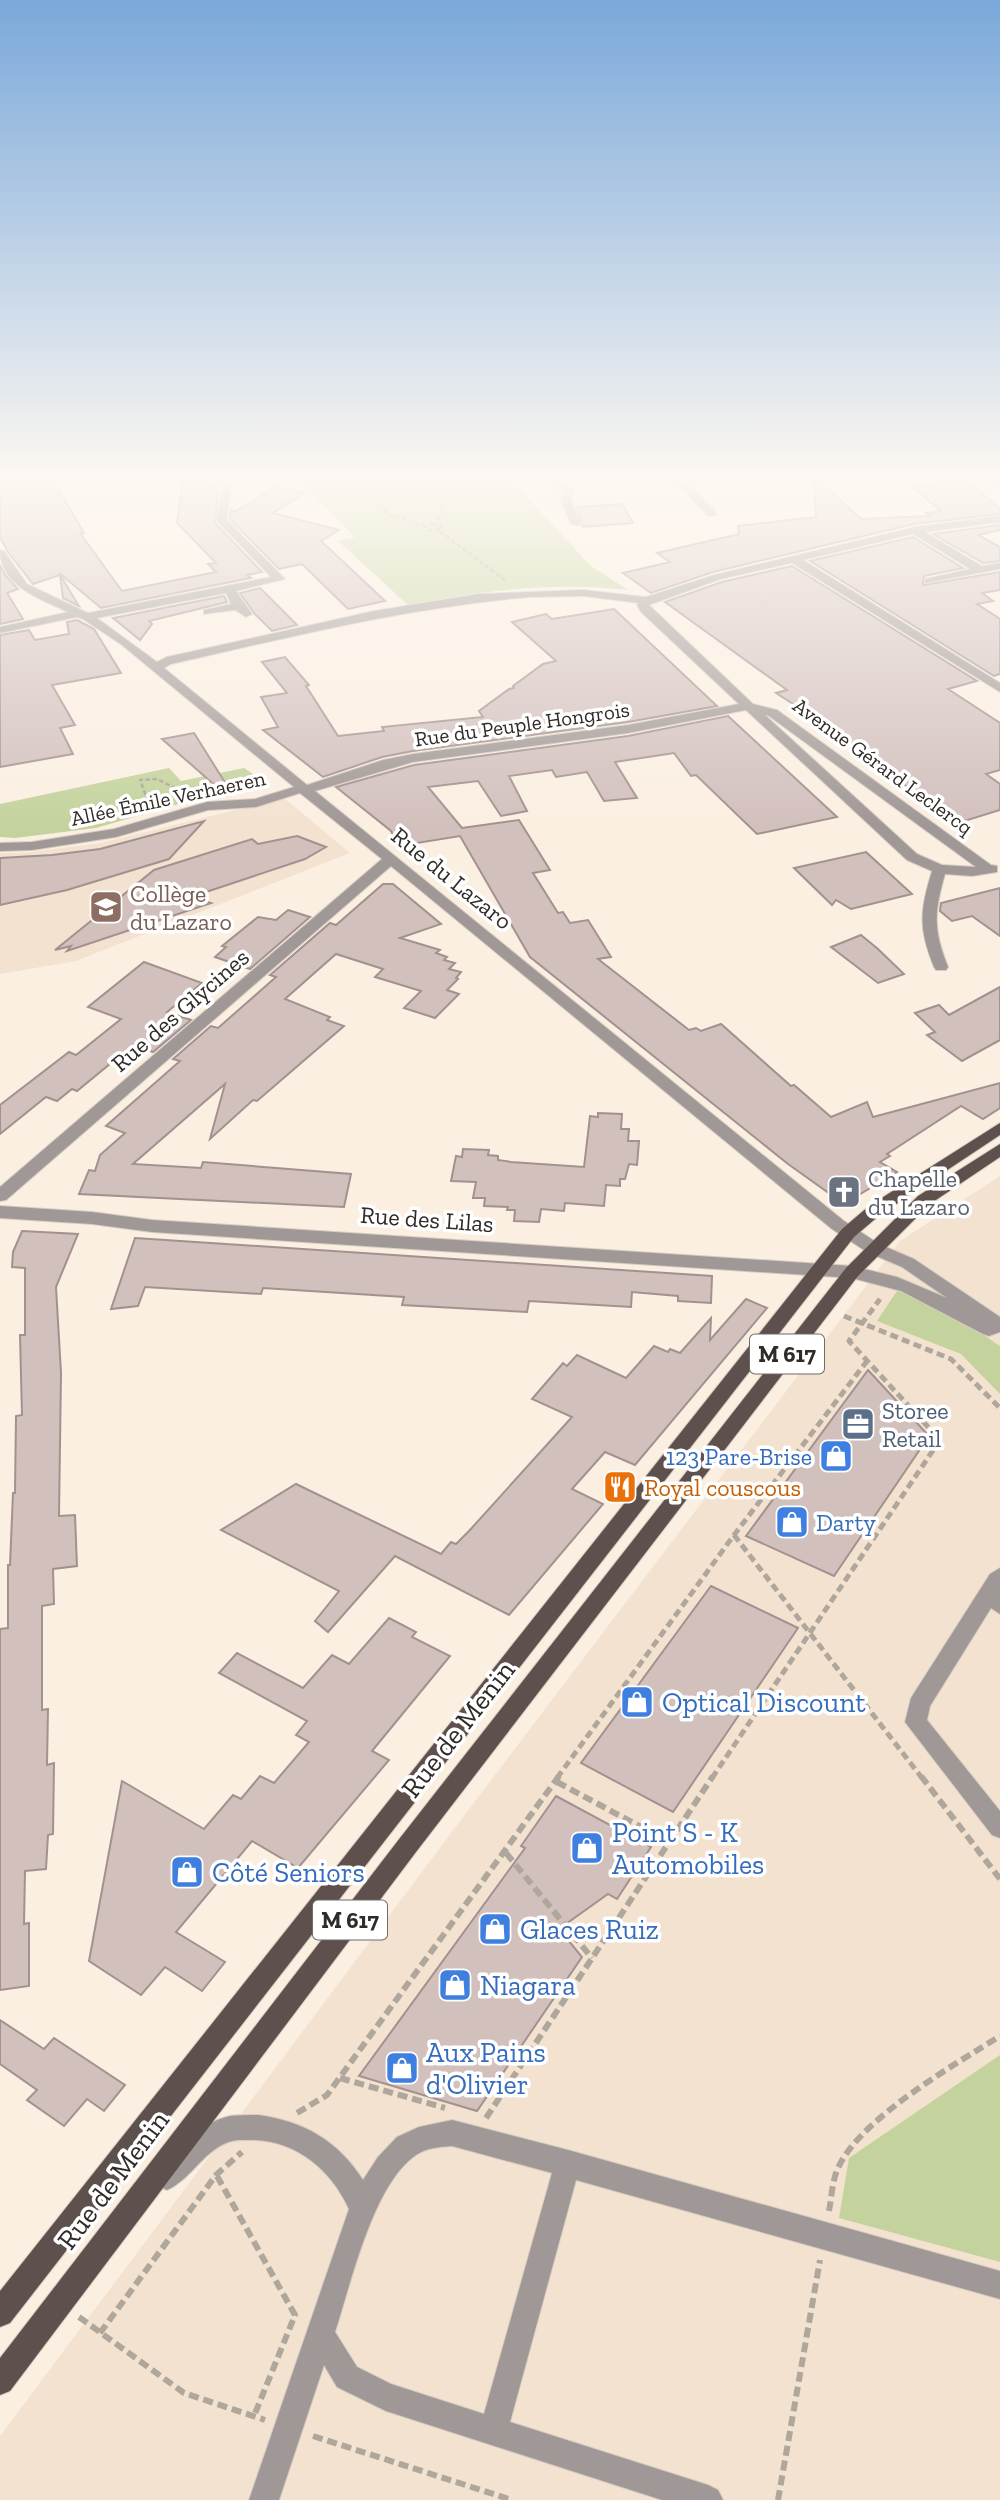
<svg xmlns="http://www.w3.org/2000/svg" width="1000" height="2500" font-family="'Zilla Slab',serif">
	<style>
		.built { fill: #f3e2d0 }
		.green { fill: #c4d39d }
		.building { fill: #d2c0bd; stroke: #a3918f; stroke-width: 2 }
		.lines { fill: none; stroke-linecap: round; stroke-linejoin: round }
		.minor-casing { stroke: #d6ccc0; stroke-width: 2 }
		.major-casing { stroke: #d6ccc0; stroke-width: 2 }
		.path-far3 { stroke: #afa69c; stroke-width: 2.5; stroke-dasharray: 4.5 2.5; stroke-linecap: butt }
		.path-far2 { stroke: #afa69c; stroke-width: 3.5; stroke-dasharray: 6 2.5; stroke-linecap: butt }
		.path-far1 { stroke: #afa69c; stroke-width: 5; stroke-dasharray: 8 4.5; stroke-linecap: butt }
		.path { stroke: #afa69c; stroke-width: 6; stroke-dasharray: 10 5; stroke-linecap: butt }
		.minor { fill: #a09896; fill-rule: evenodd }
		.major { fill: #5d504d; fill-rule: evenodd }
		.labels { text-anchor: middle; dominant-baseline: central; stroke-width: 7; stroke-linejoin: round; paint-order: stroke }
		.far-street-label { font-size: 21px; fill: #302b27; stroke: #fff }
		.shield { fill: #fff; stroke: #6e6b68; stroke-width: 2 }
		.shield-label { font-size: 23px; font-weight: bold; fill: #302b27 }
		.street-label { font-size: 24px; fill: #302b27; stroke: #fff }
		.education-label { font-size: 24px; fill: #785e54; stroke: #fff; text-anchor: start }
		.worship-label { font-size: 24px; fill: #5b616d; stroke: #fff; text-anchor: start }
		.service-label { font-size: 24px; fill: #4e5e75; stroke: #fff; text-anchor: start }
		.shop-label { font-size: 24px; fill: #366cbe; stroke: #fff; text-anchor: end }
		.food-label { font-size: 24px; fill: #c56008; stroke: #fff; text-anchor: start }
		.near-shop-label { font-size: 28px; fill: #366cbe; stroke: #fff; text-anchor: start }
		.near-street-label { font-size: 28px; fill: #302b27; stroke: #fff }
	</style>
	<rect width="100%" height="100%" fill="#fbefe2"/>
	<g class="built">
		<polygon points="284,798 350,853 76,961 0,974 0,853 24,853 101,843"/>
		<polygon points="1000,1176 1000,2500 0,2500 0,2436 457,1825 900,1241"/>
	</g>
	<g class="green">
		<path d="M294,475H506L591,566L628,590C555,582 480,590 409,606L338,541L355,537Z"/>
		<polygon points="169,768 181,781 244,768 253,774 248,776 254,782 96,828 15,838 0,837 0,804"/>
		<path d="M897,1291C936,1297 968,1325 1000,1346V1394L961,1354L877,1321Z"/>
		<polygon points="1000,2055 1000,2262 839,2218 849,2158"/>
	</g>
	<g class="building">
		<polygon points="0,475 50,475 84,533 80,533 122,591 216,572 208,564 216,563 177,523 184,475 207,475 218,491 215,523 262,572 247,575 251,578 101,608 59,573 79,606 63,598 60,575 33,584 8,552 0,537"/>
		<polygon points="813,475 861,519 929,516 926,513 941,511 911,486 959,481 968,481 1000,509 1000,514 914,524 713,572 651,593 623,573 670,562 657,553 739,534 738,526 816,517"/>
		<polygon points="276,487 305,493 273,513 339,530 321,541 385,601 348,609 302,564 279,569 230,519 231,509 234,512"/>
		<polygon points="622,504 633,523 583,527 577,507"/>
		<polygon points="1000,525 1000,530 978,535 1000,547 1000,561 983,563 933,534"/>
		<polygon points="913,537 963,568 924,576 923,585 1000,572 1000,590 982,593 993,601 977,604 1000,619 1000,674 994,676 810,561"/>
		<polygon points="0,565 5,575 18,589 7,593 23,619 0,624"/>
		<polygon points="792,566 977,681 948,689 1000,723 1000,770 986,774 1000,784 1000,810 958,823 874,763 881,761 776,693 787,690 665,602 722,582"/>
		<polygon points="260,588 297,625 272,631 254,613 240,593"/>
		<polygon points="224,596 227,602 149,621 152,624 140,640 113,618"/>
		<polygon points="614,609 717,706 628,722 413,751 382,757 323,777 263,730 278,727 261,697 287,693 262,662 285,657 309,685 306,686 338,736 384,731 382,727 483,717 479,711 509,689 514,688 513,686 543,664 556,661 512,622 546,614 552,619"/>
		<polygon points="77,620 94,629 121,673 52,685 75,725 60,728 73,754 0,767 0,635 29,630 35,640 69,634 67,622"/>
		<polygon points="728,716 837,817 757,834 696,775 691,776 674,753 615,762 637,798 604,801 587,772 556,777 552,770 509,776 527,811 501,816 478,781 428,787 462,828 519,820 550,870 533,873 558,913 563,912 570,923 588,920 611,957 598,959 689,1030 696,1028 701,1031 721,1024 791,1086 794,1085 831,1117 867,1102 873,1117 1000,1083 1000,1108 983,1119 961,1106 887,1154 890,1156 880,1162 897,1172 847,1202 833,1196 788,1164 530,957 460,836 411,844 408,837 395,839 391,831 336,787 414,765 628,736"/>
		<polygon points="194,733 231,792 227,796 162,739"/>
		<polygon points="204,821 169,859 67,890 0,905 0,858 52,855 100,849"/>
		<polygon points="297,836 326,847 305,859 191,897 211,903 67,951 71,946 55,950 154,870 252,839 258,844"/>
		<polygon points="866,852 912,894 851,909 836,900 832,905 794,868"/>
		<polygon points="383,884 393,884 441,924 400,938 440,950 436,953 447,957 444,960 455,963 449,969 461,972 456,978 458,979 447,990 459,994 435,1018 404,1008 421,991 375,977 383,969 336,954 285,999 330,1017 327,1020 344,1026 257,1101 253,1100 210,1139 225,1084 133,1164 201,1168 203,1162 351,1174 344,1207 79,1194 89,1170 95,1171 100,1155 125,1133 106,1126 180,1061 173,1059 211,1026 218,1028 276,977 270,975 330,923 336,925"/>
		<polygon points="1000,888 1000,936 972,916 952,921 940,911 941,903"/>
		<polygon points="288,910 310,917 250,969 215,957 226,947 222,946 258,917 276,920"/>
		<polygon points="861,935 878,949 904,974 878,983 831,947"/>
		<polygon points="144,962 202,983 167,1012 191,1020 153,1052 133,1045 77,1091 72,1089 57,1101 46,1097 0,1134 0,1105 69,1052 76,1055 121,1019 88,1007"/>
		<polygon points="1000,987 1000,1040 962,1061 927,1035 935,1032 915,1013 939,1005 949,1015"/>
		<polygon points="598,1113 622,1114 621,1129 629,1129 628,1141 639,1141 637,1165 629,1164 625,1179 620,1179 620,1186 606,1185 604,1206 565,1203 564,1211 541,1209 539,1222 514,1221 515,1210 507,1210 508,1207 484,1206 485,1198 473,1198 476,1182 451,1181 456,1156 462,1157 463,1149 489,1150 488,1155 498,1156 498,1160 511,1162 584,1167 590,1116 598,1117"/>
		<polygon points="22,1231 78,1234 56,1287 61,1373 59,1516 75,1515 77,1566 53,1569 54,1604 42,1606 42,1710 48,1709 47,1765 54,1763 53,1834 48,1835 46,1869 25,1871 24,1924 29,1923 29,1986 0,1990 0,1629 8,1628 8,1565 10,1565 13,1493 15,1493 16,1416 22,1415 20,1335 25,1335 25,1268 12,1267 13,1252"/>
		<polygon points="135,1238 712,1276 711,1303 678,1301 678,1296 632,1292 631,1307 529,1301 527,1312 402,1305 404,1297 263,1288 261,1294 145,1287 138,1306 111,1309"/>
		<polygon points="746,1299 767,1308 635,1465 605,1452 572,1489 603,1504 509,1615 395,1556 328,1632 315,1621 339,1591 221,1530 296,1484 441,1554 451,1542 456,1544 469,1531 572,1417 532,1399 563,1363 567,1366 577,1355 626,1378 654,1346 668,1352 670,1349 680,1353 711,1318 710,1340"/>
		<polygon points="868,1370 929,1436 834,1576 746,1536"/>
		<polygon points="711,1586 798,1628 673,1812 581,1763"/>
		<polygon points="389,1618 416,1632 412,1637 450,1656 372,1751 389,1760 298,1868 252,1841 176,1932 225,1962 202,1991 165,1967 141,1995 89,1961 122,1781 204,1829 233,1795 241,1799 260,1776 274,1783 309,1742 296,1735 307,1721 219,1673 237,1653 303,1688 332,1655 349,1664"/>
		<polygon points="556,1796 651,1847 617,1899 608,1894 559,1929 582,1957 477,2111 359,2076 525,1848 521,1846"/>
		<polygon points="0,2020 44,2049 54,2038 125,2085 104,2111 87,2099 64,2126 27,2100 37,2090 0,2064"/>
	</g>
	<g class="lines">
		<defs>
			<g id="minor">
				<path d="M223,475H233L227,520L285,579L236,591L252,614L246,617L235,610L204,614V610L231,604L226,593L97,618L157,662L167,657L374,611L478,594L583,590L646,597L714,575L915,527L1000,516V522L925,532L982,566L1000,563V569L925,583V579L970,569L913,534L803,560L1000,683V692L792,563L721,579L649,605L753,704L777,710L991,865L997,866V872L972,876L945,874C934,912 933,930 948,967L946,970H936L934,967C918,928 920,910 932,871L907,860L746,710L628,733L413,762L315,791L844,1221L879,1244L914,1259L1000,1317V1332L989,1336L983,1334L901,1291L852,1278L152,1232L92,1224L0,1218V1206L92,1212L152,1220L852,1266L897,1277L947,1298L902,1267L867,1252L832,1229L391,866L6,1200L0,1201V1187L382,859L300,793L256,807L208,810L116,837L32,850L0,851V843L32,842L114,829L207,802L255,799L294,787L122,645L83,619L77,617L0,633V627L68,612C40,599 0,586 0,550L4,551L27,584L88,613L271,577L217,521ZM531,597L583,596L639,603L637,605L641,612L739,704L628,725L413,754L383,760L307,785L164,668L171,664C290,637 408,607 531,597ZM765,715L769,716L976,867L942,865L917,854Z"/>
				<polygon points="546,475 556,475 563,483 576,491 570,498 581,524 580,526 571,524 560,498 565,492 555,487"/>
				<polygon points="669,475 680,475 716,512 716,516 708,516"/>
				<polygon points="978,475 991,475 1000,480 1000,487"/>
				<polygon points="1000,1568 1000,1614 991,1608 930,1706 927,1720 1000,1811 1000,1838 992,1835 905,1722 911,1698 990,1574"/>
				<path d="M258,2115C304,2121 338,2141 363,2180L378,2157L397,2137L419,2127L452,2120L568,2150L1000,2271V2299L576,2180L510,2422L708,2485L718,2490L723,2500H662L386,2411L337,2387L324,2365L279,2500H249L349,2209C331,2170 297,2141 253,2140C244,2140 234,2139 226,2143C202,2153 190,2180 167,2190L158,2186L154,2177C165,2151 202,2122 230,2116C239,2115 249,2115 258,2115ZM452,2146L552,2173L484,2414L391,2384L357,2367L335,2332C351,2283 373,2184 416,2155C426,2148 439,2147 452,2146Z"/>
			</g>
			<g id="major">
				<polygon points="1000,1123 1000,1135 881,1214 854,1237 10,2323 0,2327 0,2291 842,1229 869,1206"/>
				<polygon points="1000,1144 1000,1157 930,1204 858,1276 416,1852 10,2391 0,2395 0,2358 400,1838 846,1268 918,1196"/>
			</g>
		</defs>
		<use href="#minor" class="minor-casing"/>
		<use href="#major" class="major-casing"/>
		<g class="path-far3">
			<polyline points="384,475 363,483 388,514 425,526"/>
			<polyline points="441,475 442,513 434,524 443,526 438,530 505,580"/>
			<polyline points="434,524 425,526 428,530 438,530"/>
			<polyline points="148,801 140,780 157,779 183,792"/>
		</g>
		<polyline class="path-far2" points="147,799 151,806"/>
		<g class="path-far1">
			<polyline points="844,1316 951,1359 1000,1408"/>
			<polyline points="734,1535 922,1778"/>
			<polyline points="557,1778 734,1535 867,1361"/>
			<polyline points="712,1778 940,1440 849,1341 880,1299"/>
		</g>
		<g class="path">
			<polyline points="921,1776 1000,1879"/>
			<polyline points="557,1782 669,1842"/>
			<polyline points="506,1853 592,1958"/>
			<polyline points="340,2078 445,2108"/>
			<polyline points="297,2113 327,2095 559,1776"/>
			<polyline points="486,2118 713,1776"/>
			<polyline points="217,2176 295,2315 254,2416"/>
			<path d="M829,2211C832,2196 832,2178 840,2164C865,2116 954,2065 1000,2036"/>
			<polyline points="79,2317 184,2393 265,2420"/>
			<polyline points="100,2333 216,2175 242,2152"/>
			<polyline points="313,2436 512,2500"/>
			<polyline points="778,2500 820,2260"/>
		</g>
		<use href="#minor" class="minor"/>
		<use href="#major" class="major"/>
	</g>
	<linearGradient id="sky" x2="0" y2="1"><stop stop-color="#7aa8da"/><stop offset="0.58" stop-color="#fdf8f2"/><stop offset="1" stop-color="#fdf8f2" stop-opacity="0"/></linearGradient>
	<rect width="1000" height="825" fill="url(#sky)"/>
	<defs>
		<symbol id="school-square" viewBox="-11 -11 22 22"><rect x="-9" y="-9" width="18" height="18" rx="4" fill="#8d6e63" stroke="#fff"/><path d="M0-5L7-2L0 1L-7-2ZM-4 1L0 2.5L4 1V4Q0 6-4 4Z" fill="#fff"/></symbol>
		<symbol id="church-square" viewBox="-11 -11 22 22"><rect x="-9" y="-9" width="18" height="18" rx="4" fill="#6b7280" stroke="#fff"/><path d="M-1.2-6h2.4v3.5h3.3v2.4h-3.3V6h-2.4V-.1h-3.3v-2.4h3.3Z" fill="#fff"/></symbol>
		<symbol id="office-square" viewBox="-11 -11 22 22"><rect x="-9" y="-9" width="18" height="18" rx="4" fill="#5c6f8a" stroke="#fff"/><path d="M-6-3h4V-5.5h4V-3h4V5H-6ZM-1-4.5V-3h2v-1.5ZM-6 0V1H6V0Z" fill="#fff"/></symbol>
		<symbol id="shop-square" viewBox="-11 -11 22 22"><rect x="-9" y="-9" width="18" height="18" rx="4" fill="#3f7fe0" stroke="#fff"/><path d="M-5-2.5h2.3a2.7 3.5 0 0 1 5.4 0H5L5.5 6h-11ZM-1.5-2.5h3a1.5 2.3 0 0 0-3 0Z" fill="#fff"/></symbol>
		<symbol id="restaurant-square" viewBox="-11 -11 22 22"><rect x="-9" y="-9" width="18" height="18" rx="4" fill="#e8710a" stroke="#fff"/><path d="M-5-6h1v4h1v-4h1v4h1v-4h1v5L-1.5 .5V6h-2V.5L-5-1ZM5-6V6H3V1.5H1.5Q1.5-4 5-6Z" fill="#fff"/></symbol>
	</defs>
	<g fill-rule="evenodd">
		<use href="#school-square" x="87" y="888" width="38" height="38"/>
		<use href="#church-square" x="825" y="1173" width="38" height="38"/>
		<use href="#office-square" x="839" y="1405" width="38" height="38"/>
		<use href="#shop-square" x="817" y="1437" width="38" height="38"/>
		<use href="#restaurant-square" x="601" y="1468" width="38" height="38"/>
		<use href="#shop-square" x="773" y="1503" width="38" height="38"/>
		<use href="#shop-square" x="618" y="1683" width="38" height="38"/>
		<use href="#shop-square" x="568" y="1829" width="38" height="38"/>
		<use href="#shop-square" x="168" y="1853" width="38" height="38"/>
		<use href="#shop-square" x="476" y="1910" width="38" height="38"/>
		<use href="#shop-square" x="436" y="1966" width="38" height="38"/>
		<use href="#shop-square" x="383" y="2049" width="38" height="38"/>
	</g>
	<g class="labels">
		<g class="far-street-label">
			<text transform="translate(522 724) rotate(-8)">Rue du Peuple Hongrois</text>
			<text transform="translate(883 766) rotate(36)">Avenue Gérard Leclercq</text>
			<text transform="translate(168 798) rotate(-12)">Allée Émile Verhaeren</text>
		</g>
		<g class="shield">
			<rect x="750" y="1334.5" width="74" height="39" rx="5"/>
			<rect x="313" y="1900.5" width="74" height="39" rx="5"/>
		</g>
		<g class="shield-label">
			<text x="787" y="1354">M 617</text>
			<text x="350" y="1920">M 617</text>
		</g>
		<g class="street-label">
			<text transform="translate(452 878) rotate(39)">Rue du Lazaro</text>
			<text transform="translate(180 1010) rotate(-41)">Rue des Glycines</text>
			<text transform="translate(427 1219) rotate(4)">Rue des Lilas</text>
		</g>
		<g class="education-label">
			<text x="130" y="893">Collège<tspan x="130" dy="28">du Lazaro</tspan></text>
		</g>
		<g class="worship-label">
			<text x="868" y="1178">Chapelle<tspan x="868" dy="28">du Lazaro</tspan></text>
		</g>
		<g class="service-label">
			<text x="882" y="1410">Storee<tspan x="882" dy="28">Retail</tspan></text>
		</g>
		<g class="shop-label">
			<text x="812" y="1456">123 Pare-Brise</text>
			<text x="816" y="1522" text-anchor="start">Darty</text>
		</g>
		<g class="food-label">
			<text x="644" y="1487">Royal couscous</text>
		</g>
		<g class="near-shop-label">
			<text x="662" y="1702">Optical Discount</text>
			<text x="612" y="1832">Point S - K<tspan x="612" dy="32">Automobiles</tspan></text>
			<text x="212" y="1872">Côté Seniors</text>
			<text x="520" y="1929">Glaces Ruiz</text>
			<text x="480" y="1985">Niagara</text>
			<text x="426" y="2052">Aux Pains<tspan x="426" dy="32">d'Olivier</tspan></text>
		</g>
		<g class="near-street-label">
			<text transform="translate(458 1729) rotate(-52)">Rue de Menin</text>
			<text transform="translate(113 2180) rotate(-53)">Rue de Menin</text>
		</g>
	</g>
</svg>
